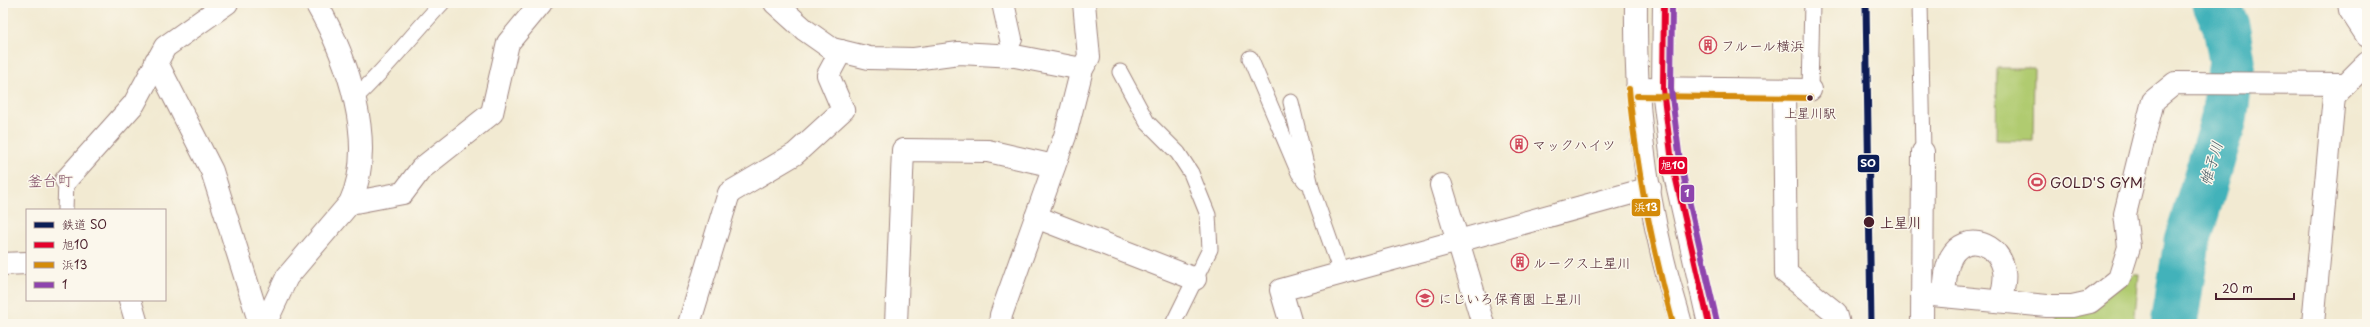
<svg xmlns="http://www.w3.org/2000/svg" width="2370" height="327" font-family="'Playpen Sans','Klee One',sans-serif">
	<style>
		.park { fill: #b0cb70; stroke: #7d754e }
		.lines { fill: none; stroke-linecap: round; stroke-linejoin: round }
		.river { stroke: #42b2ba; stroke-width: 47 }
		.lane-casing { stroke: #9e847e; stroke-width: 17 }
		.street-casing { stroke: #9e847e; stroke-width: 24 }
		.secondary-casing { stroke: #9e847e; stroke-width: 24 }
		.highway-casing { stroke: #9e847e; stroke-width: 24 }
		.lane { stroke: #fff; stroke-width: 15 }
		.street { stroke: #fff; stroke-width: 22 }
		.secondary { stroke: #fff; stroke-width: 22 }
		.highway { stroke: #fff; stroke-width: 22 }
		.bus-1-casing { stroke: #fbf7ec; stroke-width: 9 }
		.bus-2-casing { stroke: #fbf7ec; stroke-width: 9 }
		.bus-3-casing { stroke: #fbf7ec; stroke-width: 9 }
		.bus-1 { stroke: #e4002b; stroke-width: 6 }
		.bus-2 { stroke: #d48b09; stroke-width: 6 }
		.bus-3 { stroke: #8e44ad; stroke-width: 6 }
		.rail-1-casing { stroke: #fbf7ec; stroke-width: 10 }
		.rail-1 { stroke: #0c1e56; stroke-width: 7 }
		.bus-dot { fill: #4a1f2b; stroke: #fbf7ec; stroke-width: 1.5 }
		.labels { text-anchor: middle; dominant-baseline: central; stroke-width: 3; stroke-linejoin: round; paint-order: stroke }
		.bus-label { font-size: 13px; fill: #4a1f2b; stroke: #fbf7ec }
		.poi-label { font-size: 14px; fill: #4a1f2b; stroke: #fbf7ec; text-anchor: start }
		.stop-label { font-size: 14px; font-weight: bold; fill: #4a1f2b; stroke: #fbf7ec; text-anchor: start }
		.water-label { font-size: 15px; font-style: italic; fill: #475a64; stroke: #fbf7ec }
		.neighbourhood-label { font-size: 15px; fill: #804e66; stroke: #fbf7ec }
		.line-badge { stroke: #fbf7ec; stroke-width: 1.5 }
		.badge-label { font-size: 11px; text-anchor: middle; font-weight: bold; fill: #fff }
	</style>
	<rect width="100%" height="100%" fill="#fbf7ec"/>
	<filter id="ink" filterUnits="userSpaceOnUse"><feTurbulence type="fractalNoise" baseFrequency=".025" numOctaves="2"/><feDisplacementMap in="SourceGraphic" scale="8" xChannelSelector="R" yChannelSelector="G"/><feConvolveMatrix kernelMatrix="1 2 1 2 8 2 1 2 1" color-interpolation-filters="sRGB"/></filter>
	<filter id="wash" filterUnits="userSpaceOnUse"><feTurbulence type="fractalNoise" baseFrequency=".012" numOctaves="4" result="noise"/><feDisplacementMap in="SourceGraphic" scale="16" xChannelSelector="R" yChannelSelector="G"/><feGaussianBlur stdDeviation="0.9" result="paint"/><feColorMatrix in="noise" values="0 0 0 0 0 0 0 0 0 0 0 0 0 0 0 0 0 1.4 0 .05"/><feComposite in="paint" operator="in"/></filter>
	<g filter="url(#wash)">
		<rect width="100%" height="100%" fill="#f2ead2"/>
		<g class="park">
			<polygon points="1997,68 2034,68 2033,141 1996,140"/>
			<polygon points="2133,275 2139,275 2134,324 2057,324 2057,314 2127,283"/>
		</g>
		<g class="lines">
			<polyline class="river" points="2174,324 2187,242 2224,119 2232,61 2226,26 2216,3"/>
		</g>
	</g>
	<g filter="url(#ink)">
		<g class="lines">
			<defs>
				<g id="lane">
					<polyline points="1920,3 1923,152"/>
					<polyline points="1250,58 1299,173 1305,181"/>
					<polyline points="1120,72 1147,122 1178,153 1191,173 1208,215 1210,249 1173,324"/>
					<polyline points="1810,90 1812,3"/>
					<path d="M354,99C386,69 412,35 442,3"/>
					<polyline points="1291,102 1312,190 1342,275"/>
					<polyline points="65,210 66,180"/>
				</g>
				<g id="street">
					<polyline points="775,3 805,30 832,49 869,58 914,59 959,53 1015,56 1082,69"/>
					<polyline points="1003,3 1011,39"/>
					<polyline points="156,61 212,171 260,324"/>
					<polyline points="1637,88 1810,90"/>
					<polyline points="1784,90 1786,273 1836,313 1839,324"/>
					<polyline points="66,180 134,104 165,47 227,3"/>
					<polyline points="1441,185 1483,324"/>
					<polyline points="350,203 403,193 421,169 492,113 508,43 541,3"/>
					<polyline points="1036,217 1195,279"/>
					<polyline points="3,264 27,263"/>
					<polyline points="1922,294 2047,306 2072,306 2090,302 2119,279 2129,247 2125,214 2153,101 2175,83 2346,84"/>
					<path d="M1944,296C1945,284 1945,269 1951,257C1966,231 2000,243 2004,271C2006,280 2002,292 2001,301"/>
					<polyline points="130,300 137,324"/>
					<path d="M265,324L287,277L350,203C378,143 347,57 316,3"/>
					<polyline points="689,324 729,193 795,154 843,110 828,75 841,51"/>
					<polyline points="896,324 903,150 988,151 1054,166"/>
					<polyline points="1000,324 1001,315 1065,136 1082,69 1089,57 1084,3"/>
					<polyline points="1291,324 1281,290 1650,188"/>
					<polyline points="1922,324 1923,152"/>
				</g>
				<g id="secondary">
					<polyline points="2349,3 2350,10 2367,36"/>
					<polyline points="2313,324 2334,96 2367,63"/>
				</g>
				<g id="highway">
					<path d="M1636,3C1635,87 1642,172 1662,254C1667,277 1675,301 1681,324"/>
					<polyline points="1664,3 1663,89 1672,162 1709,324"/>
				</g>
			</defs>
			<use href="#lane" class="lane-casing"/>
			<use href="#street" class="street-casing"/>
			<use href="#secondary" class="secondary-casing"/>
			<use href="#highway" class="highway-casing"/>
			<use href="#lane" class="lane"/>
			<use href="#street" class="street"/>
			<use href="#secondary" class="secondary"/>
			<use href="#highway" class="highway"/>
			<defs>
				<polyline id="bus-1" points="1664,3 1663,89 1672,162 1709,324"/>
				<g id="bus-2">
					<path d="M1629,89C1636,169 1652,246 1673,324"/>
					<polyline points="1637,96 1810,98"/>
				</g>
				<polyline id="bus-3" points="1672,3 1671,89 1680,161 1717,322"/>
			</defs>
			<use href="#bus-1" class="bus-1-casing"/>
			<use href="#bus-2" class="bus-2-casing"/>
			<use href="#bus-3" class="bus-3-casing"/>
			<use href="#bus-1" class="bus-1"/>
			<use href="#bus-2" class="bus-2"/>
			<use href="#bus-3" class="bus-3"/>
			<defs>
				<polyline id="rail-1" points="1866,3 1871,324"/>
			</defs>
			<use href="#rail-1" class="rail-1-casing"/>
			<use href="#rail-1" class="rail-1"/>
		</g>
	</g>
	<defs>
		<symbol id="building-ring" viewBox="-11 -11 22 22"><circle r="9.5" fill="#fbf7ec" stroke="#d1495b" stroke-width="1.5"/><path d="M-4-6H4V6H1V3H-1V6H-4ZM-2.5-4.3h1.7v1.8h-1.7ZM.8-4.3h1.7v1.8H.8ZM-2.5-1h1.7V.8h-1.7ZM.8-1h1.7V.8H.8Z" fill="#d1495b"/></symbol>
		<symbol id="stadium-ring" viewBox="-11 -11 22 22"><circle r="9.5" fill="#fbf7ec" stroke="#d1495b" stroke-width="1.5"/><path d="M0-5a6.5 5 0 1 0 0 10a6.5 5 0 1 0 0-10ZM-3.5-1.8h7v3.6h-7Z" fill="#d1495b"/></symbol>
		<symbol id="school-ring" viewBox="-11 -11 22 22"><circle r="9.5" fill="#fbf7ec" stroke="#d1495b" stroke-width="1.5"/><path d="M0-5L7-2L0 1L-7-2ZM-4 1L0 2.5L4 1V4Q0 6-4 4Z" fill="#d1495b"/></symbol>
	</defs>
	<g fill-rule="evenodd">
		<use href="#building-ring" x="1698" y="35" width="20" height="20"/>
		<use href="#building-ring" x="1509" y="134" width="20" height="20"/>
		<use href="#stadium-ring" x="2027" y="172" width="20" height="20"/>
		<use href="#building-ring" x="1510" y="252" width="20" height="20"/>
		<use href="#school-ring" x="1415" y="288" width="20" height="20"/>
	</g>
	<g class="bus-dot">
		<circle cx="1810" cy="98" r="3.5"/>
		<circle cx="1869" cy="222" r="6"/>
	</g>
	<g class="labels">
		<g class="bus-label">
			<text x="1810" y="112">上星川駅</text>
		</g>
		<g class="poi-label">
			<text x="1721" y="45">フルール横浜</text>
			<text x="1532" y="144">マックハイツ</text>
			<text x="2050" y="182">GOLD'S GYM</text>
			<text x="1533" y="262">ルークス上星川</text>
			<text x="1438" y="298">にじいろ保育園 上星川</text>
		</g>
		<g class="stop-label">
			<text x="1880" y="222">上星川</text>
		</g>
		<g class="water-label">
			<text transform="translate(2210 163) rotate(-73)">帷子川</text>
		</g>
		<g class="neighbourhood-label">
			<text x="50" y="179">釜台町</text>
		</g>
	</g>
	<g class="line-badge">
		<rect x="1857" y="154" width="23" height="19" rx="4" fill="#0c1e56"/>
		<rect x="1658" y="156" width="30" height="19" rx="4" fill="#e4002b"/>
		<rect x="1680" y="184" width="15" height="19" rx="4" fill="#8e44ad"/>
		<rect x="1631" y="198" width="30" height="19" rx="4" fill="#d48b09"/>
	</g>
	<g class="badge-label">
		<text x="1868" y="167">SO</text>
		<text x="1673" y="169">旭10</text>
		<text x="1687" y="197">1</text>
		<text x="1646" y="211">浜13</text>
	</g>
	<rect width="2370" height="327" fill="none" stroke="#fbf7ec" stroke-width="16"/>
	<rect x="26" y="209" width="140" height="92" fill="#fbf7ec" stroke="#b4a19f"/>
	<rect x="34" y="222" width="20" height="6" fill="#0c1e56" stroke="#b4a19f"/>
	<text x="62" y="229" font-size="12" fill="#4a1f2b">鉄道 SO</text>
	<rect x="34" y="242" width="20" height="6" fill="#e4002b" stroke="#b4a19f"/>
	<text x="62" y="249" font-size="12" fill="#4a1f2b">旭10</text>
	<rect x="34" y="262" width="20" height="6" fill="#d48b09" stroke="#b4a19f"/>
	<text x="62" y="269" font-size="12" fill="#4a1f2b">浜13</text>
	<rect x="34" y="282" width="20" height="6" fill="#8e44ad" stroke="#b4a19f"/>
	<text x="62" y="289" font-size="12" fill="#4a1f2b">1</text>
	<path d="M2216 293v6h78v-6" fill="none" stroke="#4a1f2b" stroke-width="2"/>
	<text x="2222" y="293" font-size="12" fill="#4a1f2b" stroke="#fbf7ec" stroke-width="3" paint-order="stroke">20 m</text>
</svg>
